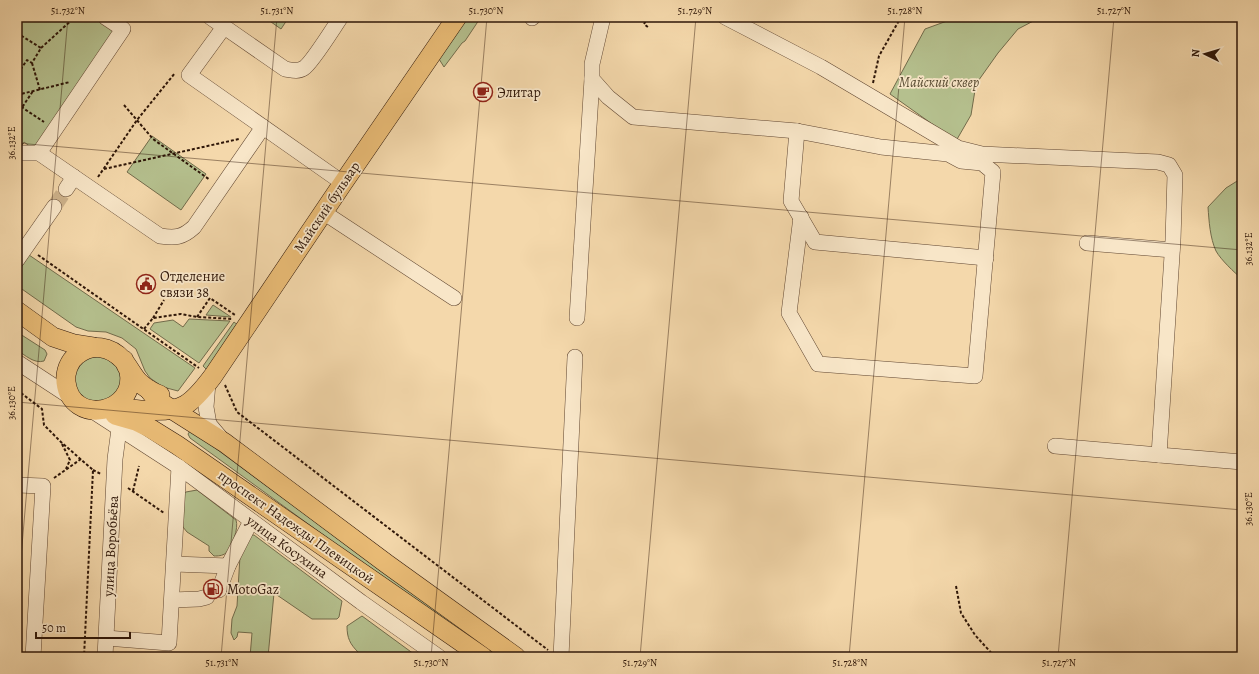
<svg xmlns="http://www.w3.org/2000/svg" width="1259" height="674" font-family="Alegreya,serif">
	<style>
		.green { fill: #b5c08e; stroke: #726b4b }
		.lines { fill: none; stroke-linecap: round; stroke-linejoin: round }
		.minor-tunnel { stroke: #ccb18a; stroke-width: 15; stroke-dasharray: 15 8; stroke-linecap: butt }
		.minor-casing { stroke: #604631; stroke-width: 16 }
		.major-casing { stroke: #2e1608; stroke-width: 20 }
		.path { stroke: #2e1608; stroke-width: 2; stroke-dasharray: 3 2; stroke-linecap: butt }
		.minor { stroke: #f8e6c8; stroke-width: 15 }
		.major { stroke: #eabc76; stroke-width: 19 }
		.ticks { fill: none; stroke: #2e1608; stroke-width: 1; stroke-opacity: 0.45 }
		.labels { text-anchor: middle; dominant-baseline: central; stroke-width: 3.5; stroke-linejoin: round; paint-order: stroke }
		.park-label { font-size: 14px; font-style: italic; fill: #564930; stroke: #f8e6c8 }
		.poi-label { font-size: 14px; fill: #2e1608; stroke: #f8e6c8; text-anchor: start }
		.street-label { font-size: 14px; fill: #2e1608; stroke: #f8e6c8 }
		.neatline { fill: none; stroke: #2e1608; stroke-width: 1.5 }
		.ticks-label { font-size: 10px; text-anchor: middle; fill: #2e1608 }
	</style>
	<rect width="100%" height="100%" fill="#f4d8ab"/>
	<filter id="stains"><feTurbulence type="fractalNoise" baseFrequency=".005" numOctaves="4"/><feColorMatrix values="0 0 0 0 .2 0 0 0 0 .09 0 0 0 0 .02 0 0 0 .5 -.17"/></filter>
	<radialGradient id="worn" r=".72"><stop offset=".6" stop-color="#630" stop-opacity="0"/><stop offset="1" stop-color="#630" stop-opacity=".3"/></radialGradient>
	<g class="green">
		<polygon points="17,17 105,17 123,29 39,153 24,142 20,149 17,147"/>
		<polygon points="264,17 289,17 281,29"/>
		<polygon points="468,17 481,17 465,41 462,43 444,67 439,59"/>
		<polygon points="958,17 1041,17 1018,29 998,53 976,84 971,115 956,141 890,94 925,29"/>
		<polygon points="152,136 206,174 181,210 127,172"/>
		<path d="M1242,178V279C1234,272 1221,260 1216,251C1210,238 1209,221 1208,207L1226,188Z"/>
		<polygon points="29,255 195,368 178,391 163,387 150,378 145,371 136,349 122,338 106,332 88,331 76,327 19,287 17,285 17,274"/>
		<polygon points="213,305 231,317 206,315"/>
		<polygon points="189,319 230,321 199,363 150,329 154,323 173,320 183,327"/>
		<polygon points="234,322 239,326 207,370 203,366"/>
		<path d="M17,332L45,350L47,354L44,361C34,364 25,355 17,350Z"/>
		<polygon points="102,356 116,365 120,373 121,382 119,389 107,401 84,400 74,387 75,370 85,358"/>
		<polygon points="190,431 211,445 500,657 491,657 190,438 188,434"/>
		<path d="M197,490L236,520C239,528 232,547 226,553C222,556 218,556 214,556L209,551V546L187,532L183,527L180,521L182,495L186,492Z"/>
		<polygon points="251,535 254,535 342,601 339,617 337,619 312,619 274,593 268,657 250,657 252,633 238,632 237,637 234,640 231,633 232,619 237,606 240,556"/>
		<path d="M362,616L418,657H358V652C350,644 347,638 347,626Z"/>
	</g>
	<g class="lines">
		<polyline class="minor-tunnel" points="54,207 66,189"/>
		<defs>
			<g id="minor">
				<path d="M210,17L285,69C292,70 298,72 304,68C312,63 334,27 341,17"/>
				<polyline points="603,17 592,64 592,79 608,97 633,117 797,131 881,147 948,154 961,161 982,163 993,172 975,376 818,364 789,313 801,217"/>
				<polyline points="725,17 821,67 958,148 982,154 1158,162 1169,165 1175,175 1173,240 1159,455 1242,462"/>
				<polyline points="532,18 533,17"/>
				<polyline points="224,27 189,75 343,183"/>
				<polyline points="797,131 791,201 815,242 986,258"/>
				<path d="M17,153H39L160,236C175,238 182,238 194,227L263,127"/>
				<polyline points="39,153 123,29 105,17"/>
				<polyline points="66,189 74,177"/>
				<polyline points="323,212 454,298"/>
				<polyline points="1087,243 1172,250"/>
				<polyline points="17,260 54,207"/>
				<polyline points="577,318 592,79"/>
				<polyline points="17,362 72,398"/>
				<polyline points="208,383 206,407 209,424 220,437"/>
				<polyline points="91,410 179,467 361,602 439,657"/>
				<polyline points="1055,446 1159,455"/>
				<polyline points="17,485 43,486 33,657"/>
				<polyline points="174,564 228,566 251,521"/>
				<polyline points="219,590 228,566"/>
				<polyline points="172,600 199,599 207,597"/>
				<polyline points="106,638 169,643 179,467"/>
				<polyline points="105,657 115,459 119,429 121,421"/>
				<polyline points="561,657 575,357"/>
			</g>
			<g id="major">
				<polyline points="17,311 53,337 74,344 93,347"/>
				<path d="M124,360C125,364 128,368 129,371C138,414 71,427 66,382C65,372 69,361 77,355C92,343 110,346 123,360C129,367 133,376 139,382C145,388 152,392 160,395"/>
				<polyline points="149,390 157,400 225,443 387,564 516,657"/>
				<path d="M112,407C132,409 167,415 185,405C194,400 207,384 213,376L343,183L457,17"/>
				<polyline points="115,415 136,421 148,427 177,445 483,657"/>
			</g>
		</defs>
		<use href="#minor" class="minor-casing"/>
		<use href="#major" class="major-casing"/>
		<g class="path">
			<polyline points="648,17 644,24 649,28"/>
			<polyline points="17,33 41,48 32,63 27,60 17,75"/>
			<polyline points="41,48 75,17"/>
			<polyline points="32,63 40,90"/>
			<polyline points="873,83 879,56 901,17"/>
			<polyline points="17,95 70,82"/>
			<polyline points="17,104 44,122"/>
			<polyline points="124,105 153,139 210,180"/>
			<polyline points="17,115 33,91"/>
			<polyline points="104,169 239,139"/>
			<polyline points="98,177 137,120 175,73"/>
			<polyline points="38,255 199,368"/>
			<polyline points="197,317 210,298 235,315"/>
			<polyline points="153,318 164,300"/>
			<polyline points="144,329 153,318 181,314 197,317 233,319"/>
			<polyline points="225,385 237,412 548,650"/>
			<polyline points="17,390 42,409 44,425 61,442 93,470 84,657"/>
			<polyline points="62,444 70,460 66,469"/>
			<polyline points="93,470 101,474"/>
			<polyline points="54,478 81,459"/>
			<polyline points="128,488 164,513"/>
			<polyline points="133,491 139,466"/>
			<polyline points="956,586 961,613 975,635 995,657"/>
		</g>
		<use href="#minor" class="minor"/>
		<use href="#major" class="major"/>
	</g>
	<path class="ticks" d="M17,143L1242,250M17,402L1242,510M17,603L68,17M221,657L277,17M431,657L487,17M640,657L696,17M849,657L905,17M1058,657L1114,17"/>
	<defs>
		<symbol id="cafe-ring" viewBox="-11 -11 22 22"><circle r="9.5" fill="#f8e6c8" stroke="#8f2418" stroke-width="1.5"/><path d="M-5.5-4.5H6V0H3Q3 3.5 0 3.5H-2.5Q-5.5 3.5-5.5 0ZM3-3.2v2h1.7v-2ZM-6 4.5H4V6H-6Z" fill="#8f2418"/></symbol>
		<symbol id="civic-ring" viewBox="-11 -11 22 22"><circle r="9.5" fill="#f8e6c8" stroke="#8f2418" stroke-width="1.5"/><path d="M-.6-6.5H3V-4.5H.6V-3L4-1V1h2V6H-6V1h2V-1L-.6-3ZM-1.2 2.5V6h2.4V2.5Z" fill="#8f2418"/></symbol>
		<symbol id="fuel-ring" viewBox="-11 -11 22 22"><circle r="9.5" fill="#f8e6c8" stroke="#8f2418" stroke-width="1.5"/><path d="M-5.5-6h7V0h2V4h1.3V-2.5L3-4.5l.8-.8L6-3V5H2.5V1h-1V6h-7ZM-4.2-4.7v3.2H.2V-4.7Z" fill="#8f2418"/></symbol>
	</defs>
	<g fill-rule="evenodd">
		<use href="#cafe-ring" x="472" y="81" width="22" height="22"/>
		<use href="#civic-ring" x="135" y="273" width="22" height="22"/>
		<use href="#fuel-ring" x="202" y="578" width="22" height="22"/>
	</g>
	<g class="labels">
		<g class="park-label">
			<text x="939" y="82">Майский сквер</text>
		</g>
		<g class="poi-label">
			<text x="497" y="92">Элитар</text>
			<text x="160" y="276">Отделение<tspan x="160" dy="16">связи 38</tspan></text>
			<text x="227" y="589">MotoGaz</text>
		</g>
		<g class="street-label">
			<text transform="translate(327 207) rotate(-56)">Майский бульвар</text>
			<text transform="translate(296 527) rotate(35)">проспект Надежды Плевицкой</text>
			<text transform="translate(111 546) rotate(-87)">улица Воробьёва</text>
			<text transform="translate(287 547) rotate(36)">улица Косухина</text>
		</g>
	</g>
	<rect width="1259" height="674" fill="none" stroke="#f4d8ab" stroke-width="44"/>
	<g transform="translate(1205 54) rotate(275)" stroke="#f8e6c8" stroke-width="3" paint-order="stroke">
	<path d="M0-3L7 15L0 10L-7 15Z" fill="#2e1608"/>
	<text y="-6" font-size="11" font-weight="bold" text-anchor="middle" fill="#2e1608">N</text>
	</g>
	<path d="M36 632v6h94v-6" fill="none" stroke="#2e1608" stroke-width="2"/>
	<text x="42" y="632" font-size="12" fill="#2e1608" stroke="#f8e6c8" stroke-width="3" paint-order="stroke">50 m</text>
	<rect x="22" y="22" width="1215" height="630" class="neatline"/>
	<g class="ticks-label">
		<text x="68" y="14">51.732°N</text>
		<text x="277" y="14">51.731°N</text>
		<text x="486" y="14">51.730°N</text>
		<text x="695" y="14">51.729°N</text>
		<text x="905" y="14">51.728°N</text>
		<text x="1114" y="14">51.727°N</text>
		<text transform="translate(11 143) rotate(-90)" y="4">36.132°E</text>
		<text transform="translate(1248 249) rotate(-90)" y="4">36.132°E</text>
		<text transform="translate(11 403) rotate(-90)" y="4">36.130°E</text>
		<text transform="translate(1248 509) rotate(-90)" y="4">36.130°E</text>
		<text x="222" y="666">51.731°N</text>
		<text x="431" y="666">51.730°N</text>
		<text x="640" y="666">51.729°N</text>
		<text x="850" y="666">51.728°N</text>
		<text x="1059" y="666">51.727°N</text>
	</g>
	<rect width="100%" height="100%" filter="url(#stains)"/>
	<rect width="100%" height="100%" fill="url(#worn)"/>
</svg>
